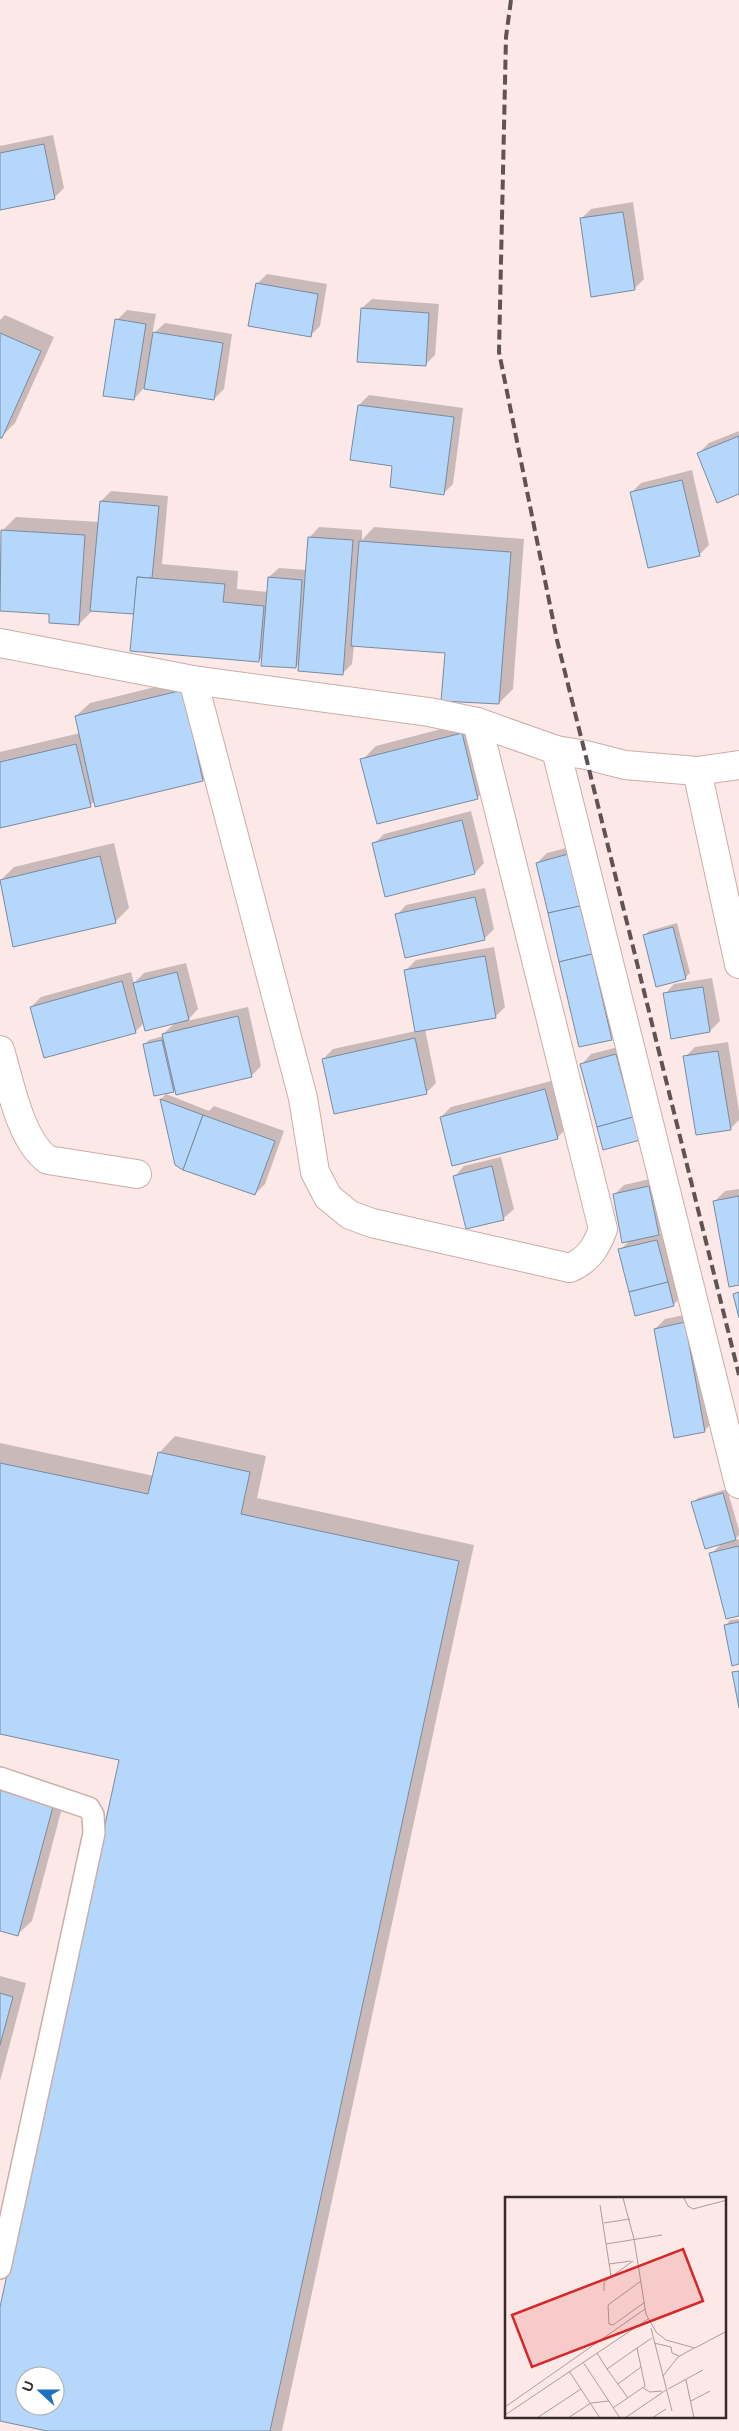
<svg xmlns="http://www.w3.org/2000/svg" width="739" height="2431" font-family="Helvetica,sans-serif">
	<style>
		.shadow { fill: #0003; fill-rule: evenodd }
		.building { fill: #b5d7fc; stroke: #798b9e; fill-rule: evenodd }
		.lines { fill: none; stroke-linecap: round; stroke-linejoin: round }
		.lane-casing { stroke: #cbadaa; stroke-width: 24 }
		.street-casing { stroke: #cbadaa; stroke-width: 30 }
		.lane { stroke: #fff; stroke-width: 21 }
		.street { stroke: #fff; stroke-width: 28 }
		.rail { stroke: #605351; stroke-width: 4; stroke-dasharray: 10 5; stroke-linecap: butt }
		.inset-road { fill: none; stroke: #ad9c9a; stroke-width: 1 }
		.view { fill: #d62828; fill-opacity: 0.15; stroke: #d62828; stroke-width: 2.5 }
		.inset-edge { fill: none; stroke: #362b29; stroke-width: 2.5 }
	</style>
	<rect width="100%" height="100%" fill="#fce8e6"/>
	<g class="shadow">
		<polygon points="53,135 64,188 54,198 0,209 0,146"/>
		<polygon points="633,202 644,279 634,289 581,219 591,209"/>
		<polygon points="267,274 327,284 320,326 310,336 257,284"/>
		<polygon points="372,299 439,304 435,355 425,365 362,308"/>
		<polygon points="127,310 156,314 152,335 165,323 232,334 224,389 214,399 144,388 134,399 117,320"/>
		<polygon points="5,315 54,337 15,423 1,437 0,320"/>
		<polygon points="369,395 463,408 453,484 443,494 394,465 359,405"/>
		<polygon points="739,431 739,493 699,453 709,443"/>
		<polygon points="692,470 709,545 700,554 631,493 641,483"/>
		<polygon points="111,491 168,496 162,564 238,571 237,589 268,592 269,577 279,568 307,570 310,537 319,527 362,530 362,540 374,527 524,539 513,689 499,703 446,652 354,645 352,664 342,674 299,663 296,667 263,656 258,661 135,613 93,610 79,624 50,613 0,610 2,531 16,517 99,522 101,501"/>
		<polygon points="196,677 216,766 203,780 95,801 90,805 0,826 0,752 80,733 76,716 90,703"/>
		<polygon points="476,720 491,784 477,798 362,760 376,746"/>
		<polygon points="471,811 484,863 475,873 374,844 384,834"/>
		<polygon points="114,843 129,908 115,922 14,945 0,881 14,867"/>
		<polygon points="578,845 621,1029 612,1038 537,863 547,853"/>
		<polygon points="485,888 494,929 484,939 397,915 406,905"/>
		<polygon points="677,923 690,973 685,978 644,936 649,931"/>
		<polygon points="494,947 505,1007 495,1017 425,1029 436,1083 426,1093 323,1059 333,1049 416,1031 406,970 416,960"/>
		<polygon points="186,963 198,1009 187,1021 248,1007 261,1066 251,1076 176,1088 173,1091 144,1045 149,1040 164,1036 163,1034 175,1023 144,1023 135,1032 31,1007 41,997 131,972 134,983 144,973"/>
		<polygon points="712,978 720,1021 710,1031 665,994 674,984"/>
		<polygon points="728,1042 739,1111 739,1120 730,1129 685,1057 695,1047"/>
		<polygon points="626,1045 644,1134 582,1064 591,1054"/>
		<polygon points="555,1080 567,1128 557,1138 441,1117 451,1107"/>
		<polygon points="166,1094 209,1111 214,1106 284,1131 265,1184 255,1194 176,1164 161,1099"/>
		<polygon points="501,1157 514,1209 504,1218 455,1176 464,1166"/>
		<polygon points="659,1177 668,1224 659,1233 667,1231 677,1271 672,1276 678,1300 673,1305 620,1250 630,1240 614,1195 624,1185"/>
		<polygon points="739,1189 739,1284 715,1201 725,1191"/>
		<polygon points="694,1313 714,1421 704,1431 655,1329 665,1319"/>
		<path d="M175,1436L266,1456L257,1498L474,1545L282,2431H53L0,2420V2313L120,1759L0,1733V1443L154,1476L159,1453ZM25,2376H55V2406H25Z"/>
		<polygon points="727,1489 739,1530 739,1535 733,1541 739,1539 739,1614 711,1554 722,1543 693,1503 698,1498"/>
		<polygon points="739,1619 739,1663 726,1625 730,1620"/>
		<polygon points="0,1771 67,1789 32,1921 18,1934 0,1930"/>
		<polygon points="0,1976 26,1983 0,2081"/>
	</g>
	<g class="building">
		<polygon points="44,144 55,199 0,210 0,153"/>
		<polygon points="623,212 635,290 591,297 580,218"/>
		<polygon points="256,283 318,294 311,337 248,326"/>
		<polygon points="361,308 429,313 426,366 357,362"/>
		<polygon points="115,319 146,324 134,400 103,396"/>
		<polygon points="153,332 223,343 214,400 144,389"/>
		<polygon points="0,333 41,351 2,438 0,438"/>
		<polygon points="358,405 454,417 444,495 390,487 392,466 350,460"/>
		<polygon points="739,436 739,494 717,503 697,453"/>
		<polygon points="682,480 700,556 648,568 630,492"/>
		<polygon points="100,501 159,506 152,578 137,577 134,614 90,611"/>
		<polygon points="1,530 85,535 79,625 49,623 49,614 0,611"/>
		<polygon points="308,537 353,540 343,675 298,671"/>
		<polygon points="359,541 511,552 499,704 441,701 445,653 351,646"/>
		<polygon points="137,577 225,584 223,602 264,606 259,662 130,651"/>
		<polygon points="268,577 302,580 296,668 261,666"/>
		<polygon points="183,690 203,781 95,807 75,716"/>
		<polygon points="462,733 478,799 377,824 360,759"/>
		<polygon points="76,744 91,807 0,828 0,762"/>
		<polygon points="462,820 475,874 385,897 372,843"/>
		<polygon points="568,854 580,906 548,913 536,863"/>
		<polygon points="100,856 116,923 13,947 0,880"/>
		<polygon points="475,897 485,940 405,958 395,914"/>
		<polygon points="580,906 592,954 559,962 548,913"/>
		<polygon points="673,927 686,979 656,987 643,935"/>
		<polygon points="592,954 612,1040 579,1047 559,962"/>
		<polygon points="485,956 496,1018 415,1032 404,970"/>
		<polygon points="177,972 189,1020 145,1031 133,983"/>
		<polygon points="122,981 136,1033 44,1058 30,1007"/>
		<polygon points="703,987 710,1032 671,1039 663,993"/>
		<polygon points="238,1016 252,1077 176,1095 162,1034"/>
		<polygon points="415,1038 427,1094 334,1114 322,1059"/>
		<polygon points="162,1040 174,1092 154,1096 143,1044"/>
		<polygon points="718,1051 731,1130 696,1135 683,1056"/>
		<polygon points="616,1054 633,1117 597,1127 580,1064"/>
		<polygon points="545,1089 558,1139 452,1166 440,1117"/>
		<polygon points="160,1099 203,1115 183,1170 175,1165"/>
		<polygon points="203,1115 275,1141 255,1195 183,1170"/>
		<polygon points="633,1117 640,1140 603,1150 597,1127"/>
		<polygon points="492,1166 504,1220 466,1229 453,1176"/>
		<polygon points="649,1186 659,1235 622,1243 613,1194"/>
		<polygon points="739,1196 739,1285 729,1287 713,1201"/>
		<polygon points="657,1240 668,1282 629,1292 618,1249"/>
		<polygon points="668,1282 674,1306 635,1316 629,1292"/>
		<polygon points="739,1292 739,1318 733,1294"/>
		<polygon points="685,1322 705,1432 674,1438 654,1329"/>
		<path d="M158,1452L250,1472L241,1514L459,1561L270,2431H47L0,2421V2307L119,1760L0,1734V1463L148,1494ZM25,2376H55V2406H25Z"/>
		<polygon points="723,1493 736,1540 705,1549 691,1502"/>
		<polygon points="739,1546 739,1616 726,1619 709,1553"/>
		<polygon points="739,1622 739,1664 732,1666 724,1625"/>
		<polygon points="739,1671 739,1708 732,1672"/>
		<polygon points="0,1788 54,1803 18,1936 0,1931"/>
		<polygon points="0,1993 13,1997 0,2045"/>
	</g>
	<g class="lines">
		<defs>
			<polyline id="lane" points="0,1778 89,1808 93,1815 94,1833 0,2268"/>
			<g id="street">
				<polyline points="0,643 193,680 429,712 477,722 556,750 586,755 625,765 697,771 739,765"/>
				<path d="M193,680L303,1098L315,1172L328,1197L350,1215L372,1223L570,1268C588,1260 596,1248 603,1229L477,722"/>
				<polyline points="556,750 739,1484"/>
				<polyline points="697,771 739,964"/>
				<path d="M0,1050C10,1083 20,1140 48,1160L137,1174"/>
			</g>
		</defs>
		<use href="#lane" class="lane-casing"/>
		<use href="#street" class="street-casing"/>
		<use href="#lane" class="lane"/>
		<use href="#street" class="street"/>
		<polyline class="rail" points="511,0 506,37 499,352 557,640 739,1375"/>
	</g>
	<g transform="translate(505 2197)">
		<rect width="221" height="221" fill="#fce8e6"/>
		<path class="inset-road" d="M118,1L129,42L141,117L151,135L161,143L190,151L222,134M179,1L183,9L188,12L222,3M95,8L106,79M99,26L125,22M101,47L157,38M104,67L126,64M136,84L103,108L104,127L108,128L140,105M99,94V85L128,64M146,131L167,214M149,146L166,150L167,156L174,159M92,156L102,172M78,165L115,221M64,174L95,221M158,179L173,160L189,151M181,183L189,221M113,187L136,170M138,191L145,195L157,194M163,192L198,173M123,201L102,172L132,151M186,204L205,194M0,210L140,112M108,211L140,189L132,151L147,141M0,218L143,122M32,221L76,192M63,221L86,206L104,204M120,221L161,193M147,221L161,212"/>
		<path class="view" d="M178,52L198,104L27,170L7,118Z"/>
		<rect width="221" height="221" class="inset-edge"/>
	</g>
	<g transform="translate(40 2391) rotate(291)"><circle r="24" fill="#ffffff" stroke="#afaaa9"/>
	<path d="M0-4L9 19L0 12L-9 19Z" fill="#1b71bf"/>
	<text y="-8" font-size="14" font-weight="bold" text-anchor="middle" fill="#362b29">U</text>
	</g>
</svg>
